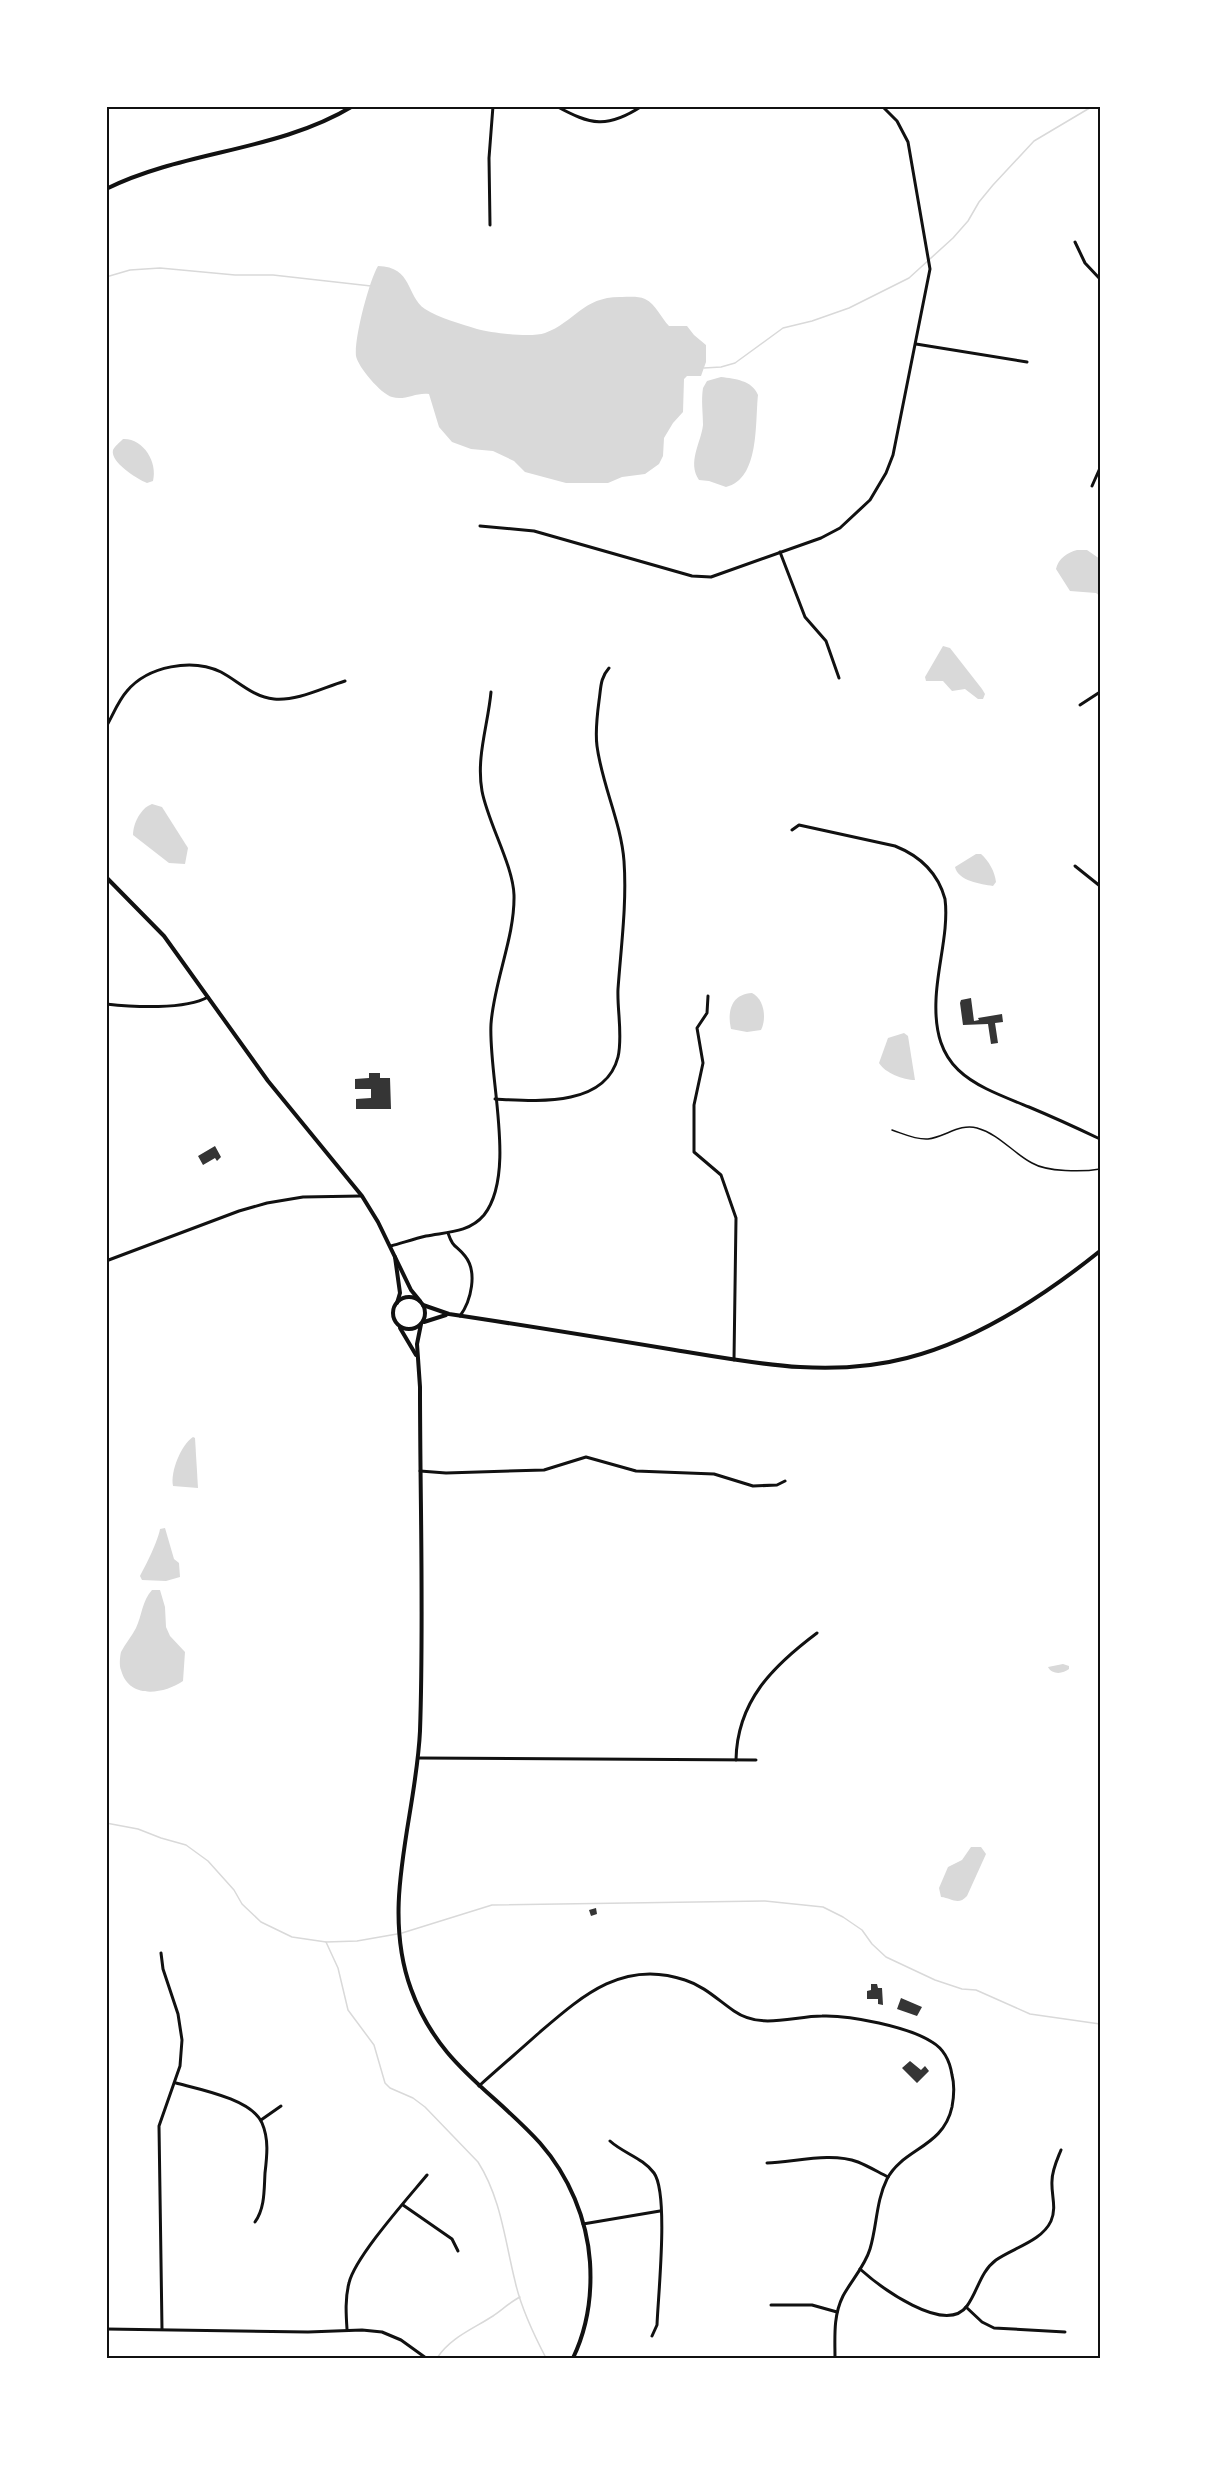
<svg xmlns="http://www.w3.org/2000/svg" width="1207" height="2465" font-family="Quicksand,sans-serif">
	<style>
		.water { fill: #d9d9d9 }
		.lines { fill: none; stroke-linecap: round; stroke-linejoin: round }
		.stream { stroke: #d9d9d9; stroke-width: 1.5 }
		.building { fill: #353535 }
		.service { stroke: #111; stroke-width: 1.5 }
		.minor { stroke: #111; stroke-width: 3 }
		.tertiary { stroke: #111; stroke-width: 4 }
		.neatline { fill: none; stroke: #111; stroke-width: 2 }
	</style>
	<rect width="100%" height="100%" fill="#fff"/>
	<g class="water">
		<path d="M378,266C413,267 406,296 425,309C439,318 461,324 477,329C492,333 531,338 545,333C575,322 583,296 622,297C630,297 638,296 645,299C656,304 661,318 669,326H687L694,335L706,345V362L701,376H687L684,379L683,412L673,423L664,438L663,456L659,464L645,474L622,477L608,483H566L525,472L514,461L493,451L471,449L452,442L439,427L429,394C416,392 405,401 392,397C381,394 358,367 356,356C354,339 369,281 378,266Z"/>
		<path d="M721,377C735,379 752,380 758,395C755,422 760,479 726,487L709,481L699,480C687,462 701,443 703,425C703,413 701,400 703,388L707,381Z"/>
		<path d="M123,439C143,438 158,462 153,481L147,483C137,479 110,462 113,450C115,446 120,442 123,439Z"/>
		<path d="M1077,550H1087L1100,559V596L1096,593L1070,591L1056,569C1058,559 1068,552 1077,550Z"/>
		<polygon points="943,646 950,648 982,689 985,694 983,699 978,699 965,689 952,691 943,681 926,681 925,677"/>
		<path d="M152,804L162,807L188,848L185,864L169,863L133,835C133,823 141,808 152,804Z"/>
		<path d="M976,854H981C989,861 995,872 996,882L993,886C981,884 958,881 955,867Z"/>
		<path d="M752,993C764,999 767,1018 761,1030L747,1032L731,1029C727,1012 731,994 752,993Z"/>
		<path d="M904,1033L908,1036L915,1080C903,1080 885,1073 879,1063L888,1038Z"/>
		<path d="M193,1437L195,1438L198,1488L173,1486C170,1472 181,1445 193,1437Z"/>
		<path d="M165,1528L174,1559L179,1563L180,1577L166,1581L142,1580L140,1576C146,1565 158,1541 160,1529Z"/>
		<path d="M152,1590H160L165,1607L166,1627L170,1636L185,1652L183,1681C164,1694 129,1700 121,1670C119,1666 120,1656 121,1652C125,1644 132,1636 136,1628C142,1615 142,1601 152,1590Z"/>
		<path d="M1063,1664L1069,1666V1669C1063,1674 1052,1675 1048,1667Z"/>
		<path d="M971,1847H981L986,1854L967,1896C958,1906 952,1898 941,1897L939,1888L948,1867L962,1860Z"/>
	</g>
	<g class="lines">
		<g class="stream">
			<polyline points="106,277 130,270 160,268 235,275 273,275 371,286"/>
			<polyline points="704,368 721,367 735,363 783,328 812,321 849,308 909,278 953,238 968,221 979,202 993,185 1034,141 1093,106"/>
			<polyline points="106,1823 138,1829 161,1838 186,1845 208,1861 234,1890 242,1904 261,1922 292,1937 326,1942 357,1941 397,1934"/>
			<polyline points="402,1933 492,1905 765,1901 823,1907 843,1917 862,1930 872,1944 886,1957 935,1980 962,1989 976,1990 1030,2014 1100,2024"/>
			<path d="M326,1942L338,1968L348,2010L374,2045L385,2083L390,2088L413,2098L425,2107L478,2162C501,2198 505,2241 515,2281C520,2304 535,2337 546,2358"/>
			<path d="M437,2358C451,2337 473,2329 493,2316C502,2310 510,2302 520,2297"/>
		</g>
	</g>
	<g class="building">
		<polygon points="971,998 974,1021 979,1020 978,1018 1002,1014 1003,1022 995,1023 998,1043 991,1044 988,1024 963,1025 960,1003 961,1000"/>
		<polygon points="369,1073 380,1073 380,1078 390,1078 391,1109 356,1109 356,1099 371,1098 371,1089 355,1089 355,1079 369,1078"/>
		<polygon points="215,1146 221,1157 217,1161 215,1158 203,1165 198,1156"/>
		<polygon points="596,1908 597,1914 591,1916 589,1910"/>
		<polygon points="871,1984 877,1984 878,1988 882,1988 883,2005 878,2004 878,1999 867,1999 867,1991 871,1990"/>
		<polygon points="901,1998 922,2007 917,2016 897,2009"/>
		<polygon points="910,2061 921,2070 925,2066 929,2071 917,2083 902,2068"/>
	</g>
	<g class="lines">
		<path class="service" d="M892,1130C904,1134 916,1140 928,1139C945,1137 960,1123 977,1128C999,1134 1013,1153 1032,1163C1047,1172 1083,1172 1100,1169"/>
		<g class="minor">
			<path d="M556,106C591,125 607,129 642,106"/>
			<polyline points="490,225 489,158 493,106"/>
			<polyline points="1075,242 1085,263 1100,279"/>
			<polyline points="916,344 1027,362"/>
			<polyline points="1092,486 1100,468"/>
			<polyline points="480,526 534,531 692,576 711,577 821,538 840,528 870,500 886,473 893,455 930,269 908,142 897,121 882,106"/>
			<polyline points="780,552 805,617 826,641 839,678"/>
			<polyline points="1080,705 1100,692"/>
			<path d="M106,727C113,715 118,701 127,691C148,666 192,658 221,672C238,681 253,697 274,699C298,701 322,688 345,681"/>
			<path d="M792,830L799,825L895,846C920,856 938,873 945,899C949,931 937,967 936,1000C933,1071 972,1084 1029,1107C1053,1117 1077,1128 1100,1139"/>
			<polyline points="1075,866 1100,886"/>
			<polyline points="708,996 707,1013 697,1028 703,1063 694,1105 694,1152 721,1175 736,1218 734,1360"/>
			<path d="M106,1004C133,1007 185,1010 208,997"/>
			<path d="M495,1099C535,1101 605,1108 618,1057C623,1036 617,1010 618,989C621,947 627,903 624,861C621,822 602,785 597,746C595,731 597,716 599,701C601,688 600,678 609,668"/>
			<path d="M448,1233C453,1248 456,1245 465,1256C478,1272 471,1301 460,1316"/>
			<path d="M391,1246C402,1243 414,1239 426,1236C446,1232 469,1233 484,1215C517,1173 488,1076 491,1024C494,981 515,937 514,895C513,865 488,823 482,791C476,757 488,725 491,692"/>
			<polyline points="106,1261 239,1211 267,1203 303,1197 361,1196"/>
			<polyline points="420,1471 446,1473 544,1470 586,1457 636,1471 714,1474 753,1486 777,1485 785,1481"/>
			<polyline points="418,1758 756,1760"/>
			<path d="M736,1760C737,1701 773,1666 817,1633"/>
			<polyline points="161,1953 163,1969 178,2014 182,2040 180,2066 159,2126 162,2329"/>
			<path d="M176,2083C198,2089 252,2099 262,2123C269,2139 267,2156 265,2173C264,2190 265,2208 255,2222"/>
			<path d="M479,2086C499,2068 520,2050 540,2032C583,1995 624,1959 685,1980C704,1986 718,2000 734,2011C761,2030 793,2016 822,2016C850,2015 909,2027 932,2042C944,2049 950,2062 952,2075C955,2086 954,2096 952,2107C943,2148 903,2148 887,2179C876,2201 877,2226 870,2249C865,2266 851,2281 843,2296C833,2316 835,2337 835,2358"/>
			<polyline points="261,2120 281,2106"/>
			<path d="M610,2141C623,2153 643,2158 654,2173C669,2194 658,2296 657,2325L652,2336"/>
			<path d="M767,2163C795,2162 831,2152 858,2162C868,2166 878,2172 888,2177"/>
			<polyline points="403,2205 452,2239 458,2251"/>
			<polyline points="583,2224 660,2211"/>
			<path d="M860,2269C879,2286 945,2336 967,2306C978,2291 980,2272 996,2260C1013,2248 1042,2241 1051,2221C1057,2207 1051,2195 1052,2181C1052,2170 1057,2160 1061,2150"/>
			<polyline points="771,2305 812,2305 837,2312"/>
			<polyline points="966,2307 982,2322 994,2328 1065,2332"/>
			<polyline points="106,2329 308,2332 362,2330 382,2332 401,2340 426,2358"/>
			<path d="M347,2329C346,2314 345,2298 349,2283C355,2257 408,2198 427,2175"/>
		</g>
		<g class="tertiary">
			<path d="M106,189C185,150 277,152 353,106"/>
			<polyline points="106,877 164,936 268,1081 362,1196 378,1222 411,1290 420,1301"/>
			<polyline points="395,1257 400,1293 397,1303"/>
			<circle cx="409" cy="1313" r="16"/>
			<path d="M423,1305L449,1314C523,1325 596,1337 669,1349C749,1362 827,1379 907,1358C978,1340 1044,1296 1100,1251"/>
			<polyline points="424,1322 446,1315"/>
			<path d="M421,1324L417,1344L420,1387C420,1501 424,1617 420,1731C416,1818 380,1904 411,1989C438,2064 491,2089 540,2143C569,2176 587,2219 590,2262C592,2294 587,2329 573,2358"/>
			<polyline points="400,1328 416,1355"/>
		</g>
	</g>
	<rect width="1207" height="2465" fill="none" stroke="#ffffff" stroke-width="216"/>
	<rect x="108" y="108" width="991" height="2249" class="neatline"/>
</svg>
